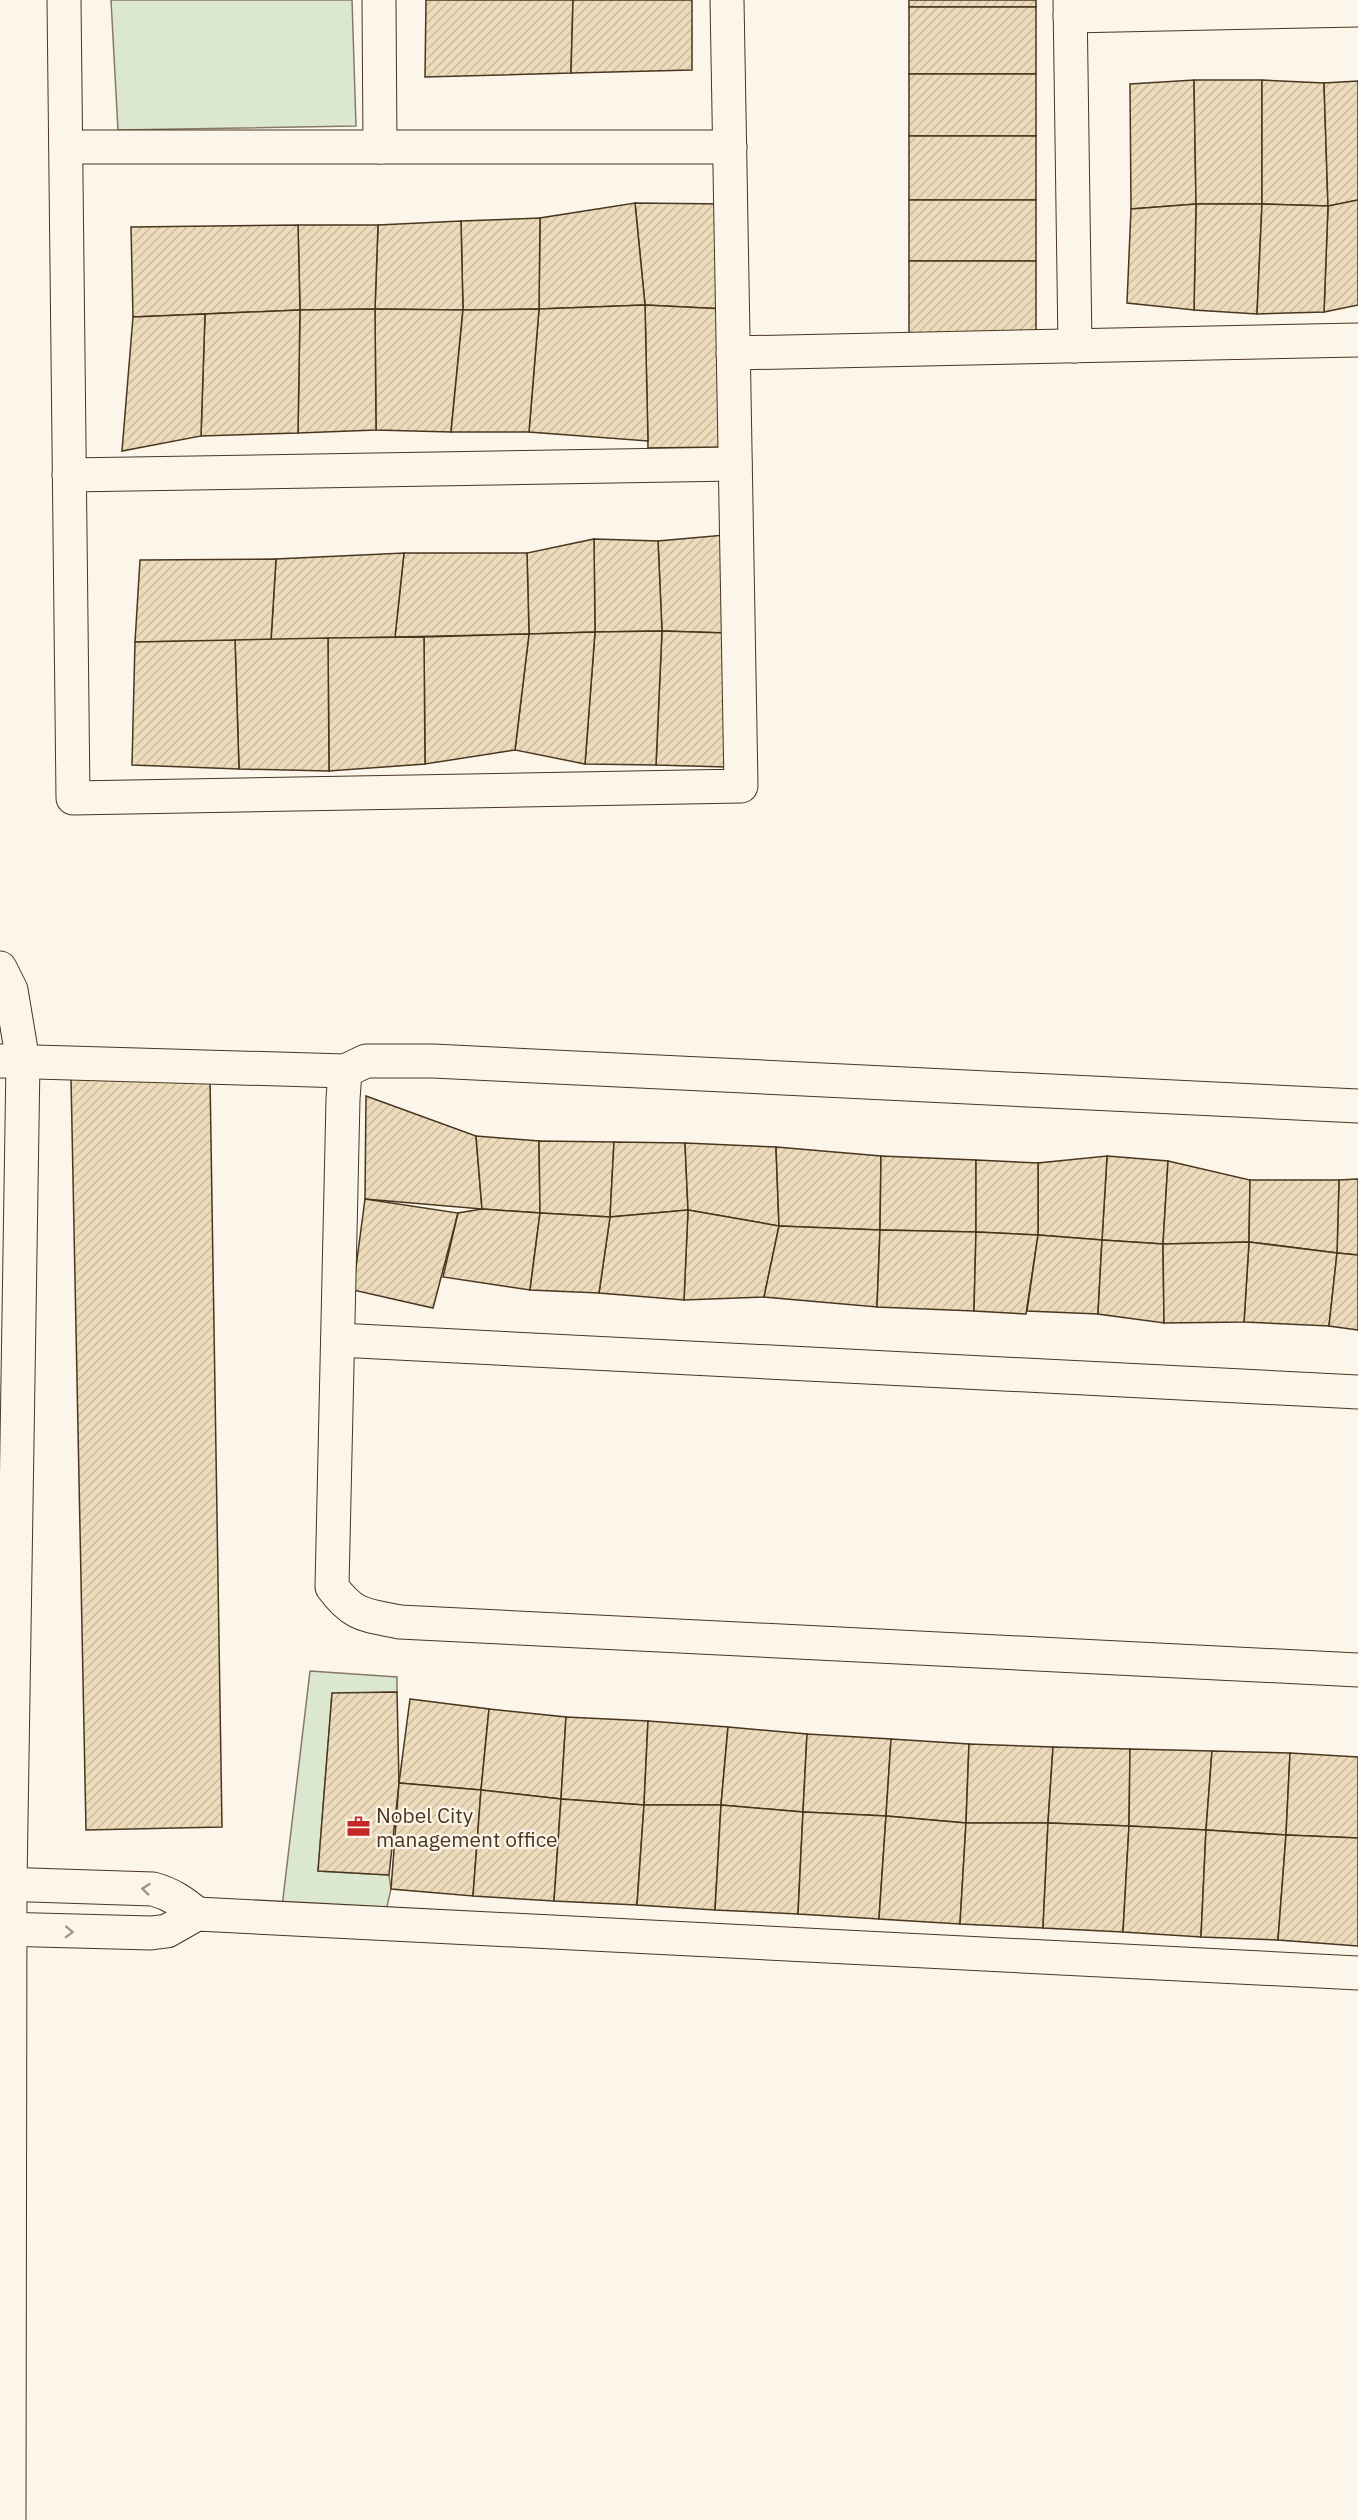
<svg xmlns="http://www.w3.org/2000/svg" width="1358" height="2520" font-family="'IBM Plex Sans',sans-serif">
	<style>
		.green { fill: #dce7d0; stroke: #887966; stroke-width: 1.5 }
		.building { fill: url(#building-hatch); stroke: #4a3520; stroke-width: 1.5 }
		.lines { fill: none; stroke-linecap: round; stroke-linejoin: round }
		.minor-casing { stroke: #4a3520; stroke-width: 35 }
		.minor { stroke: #fbf6e9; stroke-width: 33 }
		.oneway { stroke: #a29684 }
		.labels { text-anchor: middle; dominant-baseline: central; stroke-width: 4.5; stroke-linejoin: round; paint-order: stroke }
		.poi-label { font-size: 21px; fill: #4a3520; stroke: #fbf6e9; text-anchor: start }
	</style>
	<defs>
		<pattern id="building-hatch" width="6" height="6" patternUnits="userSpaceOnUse" patternTransform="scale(1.5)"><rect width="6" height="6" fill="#ecdcbc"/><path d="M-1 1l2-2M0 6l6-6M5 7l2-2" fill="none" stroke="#ccbda1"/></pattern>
	</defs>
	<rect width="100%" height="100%" fill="#fbf6e9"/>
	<g class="green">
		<polygon points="111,0 352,0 356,126 118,130"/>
		<polygon points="310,1671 397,1677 397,1692 332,1694 318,1871 389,1875 391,1889 385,1915 282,1907"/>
	</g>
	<g class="building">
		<polygon points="426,0 573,0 571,73 425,77"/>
		<polygon points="573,0 692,0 692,70 571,73"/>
		<rect x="909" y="0" width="127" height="7"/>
		<rect x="909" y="7" width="127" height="67"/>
		<rect x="909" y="74" width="127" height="62"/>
		<polygon points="1194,80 1196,204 1131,209 1130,84"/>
		<polygon points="1194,80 1262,80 1262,204 1196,204"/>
		<polygon points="1262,80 1324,83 1328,206 1262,204"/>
		<polygon points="1358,81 1358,200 1328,206 1324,83"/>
		<rect x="909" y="136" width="127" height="64"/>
		<rect x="909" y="200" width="127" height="61"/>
		<polygon points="1358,200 1358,305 1324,312 1328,206"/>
		<polygon points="635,203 725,204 725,309 645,305"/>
		<polygon points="635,203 645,305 539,309 540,218"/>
		<polygon points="1196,204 1262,204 1257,314 1194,310"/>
		<polygon points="1196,204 1194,310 1127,303 1131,209"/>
		<polygon points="1262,204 1328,206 1324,312 1257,314"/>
		<polygon points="540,218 539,309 463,310 461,221"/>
		<polygon points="461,221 463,310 375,309 378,225"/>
		<polygon points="298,225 378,225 375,309 300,310"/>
		<polygon points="298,225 300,310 133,317 131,227"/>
		<rect x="909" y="261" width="127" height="74"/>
		<polygon points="645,305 725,309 721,447 648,448"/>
		<polygon points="645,305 648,441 529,432 539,309"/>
		<polygon points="375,309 463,310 451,432 376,430"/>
		<polygon points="375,309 376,430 298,433 300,310"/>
		<polygon points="539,309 529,432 451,432 463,310"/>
		<polygon points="300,310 298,433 201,436 205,314"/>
		<polygon points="205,314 201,436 122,451 133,317"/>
		<polygon points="725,535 726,633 662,631 658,541"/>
		<polygon points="594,539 658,541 662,631 595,632"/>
		<polygon points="594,539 595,632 529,634 527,553"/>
		<polygon points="404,553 527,553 529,634 395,637"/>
		<polygon points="404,553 395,637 271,640 276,559"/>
		<polygon points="276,559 271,640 135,642 140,560"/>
		<polygon points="662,631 726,633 726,767 656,765"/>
		<polygon points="662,631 656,765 585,764 595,632"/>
		<polygon points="595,632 585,764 515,750 529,634"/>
		<polygon points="529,634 515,750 425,764 424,637"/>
		<polygon points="424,637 425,764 329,771 328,638"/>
		<polygon points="328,638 329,771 239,769 235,640"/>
		<polygon points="235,640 239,769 132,765 135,642"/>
		<polygon points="71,1078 210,1078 222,1827 86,1830"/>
		<polygon points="366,1096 476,1136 482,1209 365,1199"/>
		<polygon points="476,1136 539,1141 540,1213 482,1209"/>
		<polygon points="539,1141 614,1142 610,1217 540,1213"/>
		<polygon points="614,1142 685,1143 688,1210 610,1217"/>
		<polygon points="685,1143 776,1147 779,1226 688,1210"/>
		<polygon points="776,1147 881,1156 880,1230 779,1226"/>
		<polygon points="881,1156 976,1160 976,1232 880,1230"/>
		<polygon points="1107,1156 1168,1161 1163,1244 1102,1240"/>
		<polygon points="1107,1156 1102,1240 1038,1235 1038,1163"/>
		<polygon points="976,1160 1038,1163 1038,1235 976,1232"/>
		<polygon points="1168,1161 1250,1180 1249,1242 1163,1244"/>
		<polygon points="1358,1179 1358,1255 1337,1253 1339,1180"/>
		<polygon points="1250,1180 1339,1180 1337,1253 1249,1242"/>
		<polygon points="365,1199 458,1213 433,1308 353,1290"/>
		<polygon points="482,1209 540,1213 530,1290 443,1277 458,1213"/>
		<polygon points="688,1210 779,1226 764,1297 684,1300"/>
		<polygon points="688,1210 684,1300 599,1293 610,1217"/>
		<polygon points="540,1213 610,1217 599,1293 530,1290"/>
		<polygon points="779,1226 880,1230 877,1307 764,1297"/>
		<polygon points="880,1230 976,1232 974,1311 877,1307"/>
		<polygon points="976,1232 1038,1235 1026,1314 974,1311"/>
		<polygon points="1038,1235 1102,1240 1098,1314 1027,1311"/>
		<polygon points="1102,1240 1163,1244 1164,1323 1098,1314"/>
		<polygon points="1249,1242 1337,1253 1329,1326 1244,1322"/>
		<polygon points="1249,1242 1244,1322 1164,1323 1163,1244"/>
		<polygon points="1337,1253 1358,1255 1358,1330 1329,1326"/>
		<polygon points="397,1692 399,1783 389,1875 318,1871 332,1693"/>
		<polygon points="410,1699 489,1709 481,1790 399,1783"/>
		<polygon points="489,1709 566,1717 561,1799 481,1790"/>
		<polygon points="566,1717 648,1721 644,1805 561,1799"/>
		<polygon points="648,1721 728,1727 721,1805 644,1805"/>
		<polygon points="728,1727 807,1734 803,1812 721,1805"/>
		<polygon points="807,1734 891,1739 886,1816 803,1812"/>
		<polygon points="891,1739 969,1744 966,1823 886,1816"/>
		<polygon points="969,1744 1053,1747 1048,1823 966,1823"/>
		<polygon points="1053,1747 1130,1749 1129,1826 1048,1823"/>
		<polygon points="1130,1749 1212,1751 1206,1830 1129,1826"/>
		<polygon points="1212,1751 1290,1753 1286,1835 1206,1830"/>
		<polygon points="1290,1753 1358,1757 1358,1838 1286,1835"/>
		<polygon points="399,1783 481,1790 473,1896 391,1889"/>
		<polygon points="481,1790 561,1799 554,1901 473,1896"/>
		<polygon points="561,1799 644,1805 637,1905 554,1901"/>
		<polygon points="644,1805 721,1805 715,1910 637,1905"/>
		<polygon points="721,1805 803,1812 798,1914 715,1910"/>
		<polygon points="803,1812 886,1816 879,1919 798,1914"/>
		<polygon points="886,1816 966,1823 960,1924 879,1919"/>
		<polygon points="966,1823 1048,1823 1043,1928 960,1924"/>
		<polygon points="1048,1823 1129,1826 1123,1932 1043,1928"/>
		<polygon points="1129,1826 1206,1830 1201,1937 1123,1932"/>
		<polygon points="1206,1830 1286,1835 1278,1940 1201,1937"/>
		<polygon points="1286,1835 1358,1838 1358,1946 1278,1940"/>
	</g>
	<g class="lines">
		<defs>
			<g id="minor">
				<polyline points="64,0 73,798 741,786 727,0"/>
				<polyline points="379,0 380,147"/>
				<polyline points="1070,0 1075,346"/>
				<polyline points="1070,16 1358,10"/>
				<polyline points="66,147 730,147"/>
				<polyline points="733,353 1358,340"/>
				<polyline points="69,475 735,464"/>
				<polyline points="0,968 11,990 23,1062 10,1885 9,2520"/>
				<polyline points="2,1061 345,1071"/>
				<path d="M1358,1106L433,1061H366L345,1071L343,1099L332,1587C354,1617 366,1615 400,1622L1358,1670"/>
				<polyline points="338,1340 1358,1392"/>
				<path d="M0,1884L153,1889C171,1894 183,1902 197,1914"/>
				<polyline points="0,1929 151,1933 167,1931 197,1914 1358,1973"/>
			</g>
		</defs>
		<use href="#minor" class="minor-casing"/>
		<use href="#minor" class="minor"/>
	</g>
	<defs><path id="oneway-chevron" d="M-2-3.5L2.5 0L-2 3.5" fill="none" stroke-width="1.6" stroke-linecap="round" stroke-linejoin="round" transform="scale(1.5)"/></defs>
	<g class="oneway">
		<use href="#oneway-chevron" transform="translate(146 1889) rotate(-174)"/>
		<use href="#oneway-chevron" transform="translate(69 1932) rotate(2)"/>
	</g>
	<defs>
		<symbol id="office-bare" viewBox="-9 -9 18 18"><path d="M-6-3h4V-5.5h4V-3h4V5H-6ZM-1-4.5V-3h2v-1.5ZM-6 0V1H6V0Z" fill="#c62828" stroke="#fbf6e9" stroke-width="2.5" paint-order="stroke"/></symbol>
	</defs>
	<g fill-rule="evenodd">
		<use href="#office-bare" x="342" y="1810" width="33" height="33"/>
	</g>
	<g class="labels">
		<g class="poi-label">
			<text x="376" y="1815">Nobel City<tspan x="376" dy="24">management office</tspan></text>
		</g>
	</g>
</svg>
